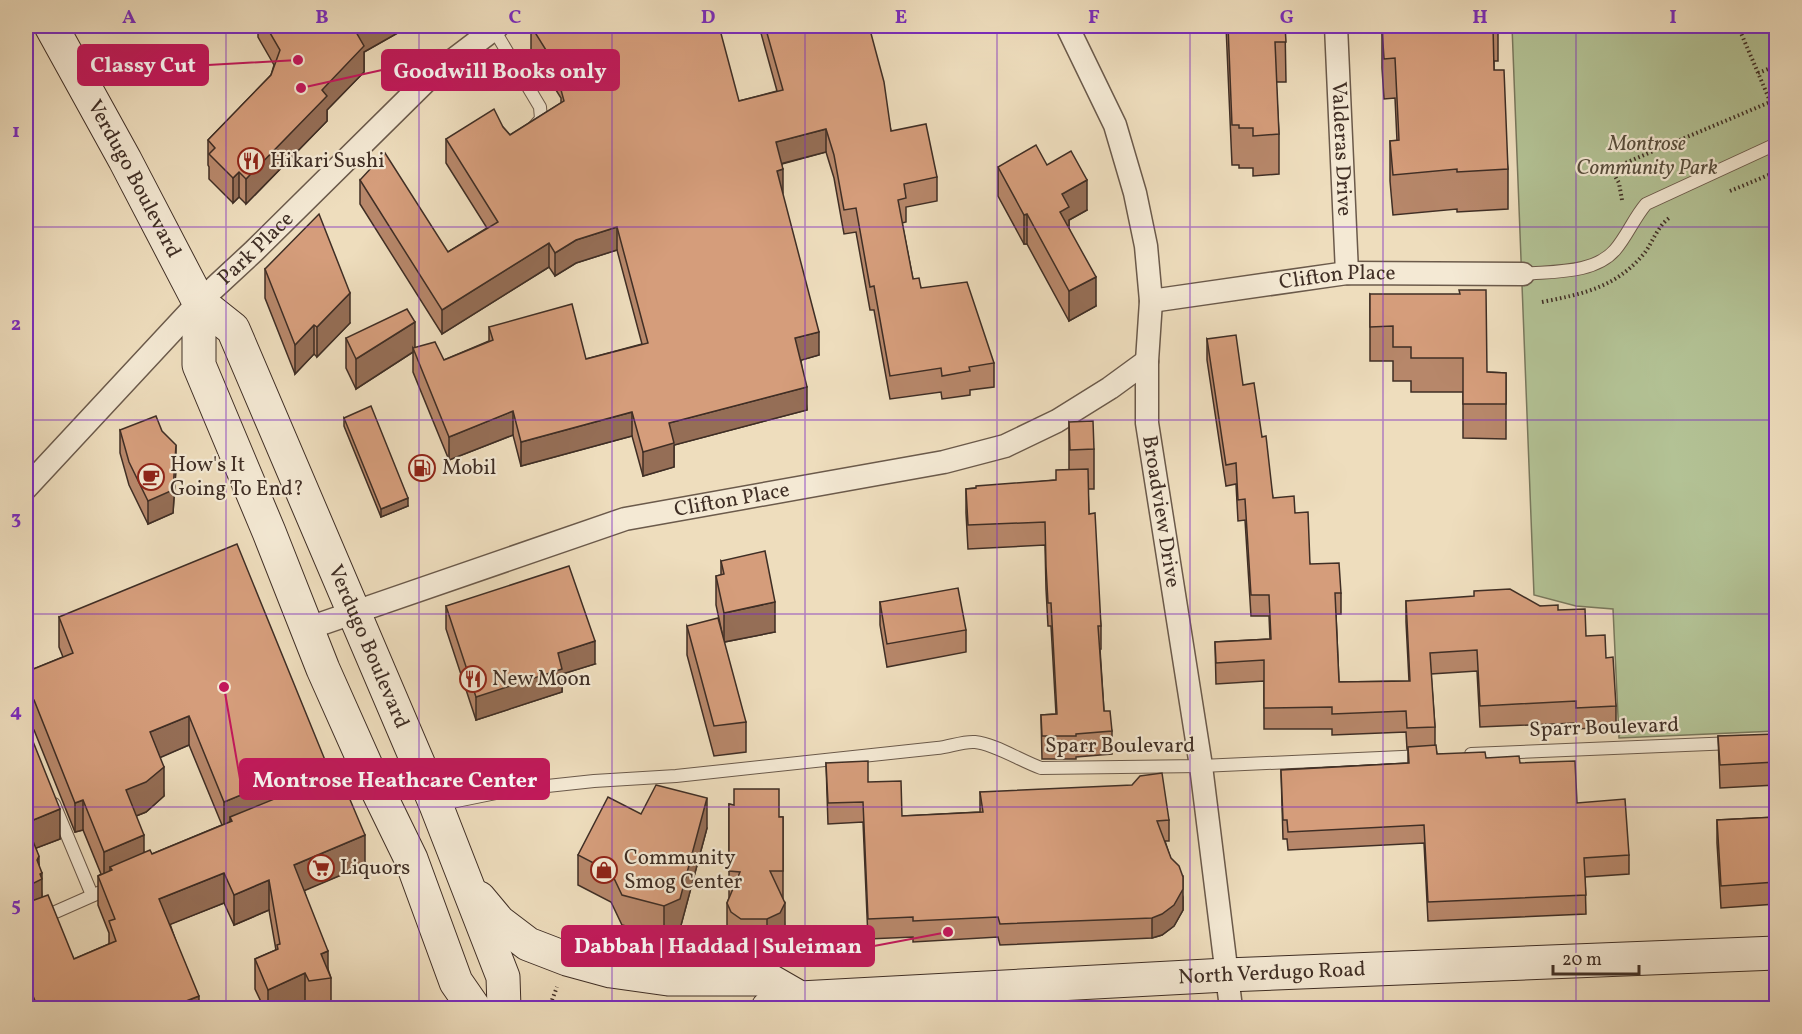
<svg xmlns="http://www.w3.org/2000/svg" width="1802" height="1034" font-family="Vollkorn,serif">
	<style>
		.green { fill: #b3c295; stroke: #79785d; stroke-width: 1.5 }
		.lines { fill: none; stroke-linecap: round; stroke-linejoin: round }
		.lane-casing { stroke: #6b5a4b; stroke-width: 14 }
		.street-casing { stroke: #6b5a4b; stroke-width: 25 }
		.secondary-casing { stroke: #3f2e25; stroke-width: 35 }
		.path { stroke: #3f2e25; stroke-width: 4; stroke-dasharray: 1.5 3; stroke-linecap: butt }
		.lane { stroke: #f4e9d4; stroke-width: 12 }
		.street { stroke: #f4e9d4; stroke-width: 22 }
		.secondary { stroke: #f4e9d4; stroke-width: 33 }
		.wall { fill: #b7876a; stroke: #3f2e25; stroke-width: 1.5; fill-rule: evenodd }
		.shaded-wall { fill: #956e56; stroke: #3f2e25; stroke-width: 1.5 }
		.building { fill: #d59d7b; stroke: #3f2e25; stroke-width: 1.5 }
		.grid { fill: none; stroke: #7b2cbf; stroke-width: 1.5; stroke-opacity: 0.55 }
		.labels { text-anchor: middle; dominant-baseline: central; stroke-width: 4.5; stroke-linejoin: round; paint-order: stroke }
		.park-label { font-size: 21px; font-style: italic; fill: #564c3b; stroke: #f4e9d4 }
		.street-label { font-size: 21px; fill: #3f2e25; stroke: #f4e9d4 }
		.poi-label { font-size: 21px; fill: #3f2e25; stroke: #f4e9d4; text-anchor: start }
		.leader { fill: none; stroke: #c2185b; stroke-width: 2 }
		.callout-dot { fill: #c2185b; stroke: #f4e9d4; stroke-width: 2 }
		.callout { fill: #c2185b; stroke: #c2185b; stroke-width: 2 }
		.callout-label { font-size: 22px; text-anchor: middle; font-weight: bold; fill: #fff }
		.neatline { fill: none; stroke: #7b2cbf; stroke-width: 2 }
		.grid-label { font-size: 20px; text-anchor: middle; font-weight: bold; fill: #7b2cbf }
	</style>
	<rect width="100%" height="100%" fill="#eeddbd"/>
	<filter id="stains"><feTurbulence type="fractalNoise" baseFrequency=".00333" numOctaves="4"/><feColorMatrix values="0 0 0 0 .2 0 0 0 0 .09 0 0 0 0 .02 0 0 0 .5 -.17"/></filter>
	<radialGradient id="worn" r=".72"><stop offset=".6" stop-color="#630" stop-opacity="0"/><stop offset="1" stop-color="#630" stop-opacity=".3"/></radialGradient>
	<polygon class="green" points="1512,26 1776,26 1776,731 1619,738 1613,609 1576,606 1534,595"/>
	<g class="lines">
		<defs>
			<g id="lane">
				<polyline points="493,28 540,107 541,119 532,129"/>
				<path d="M1523,274C1553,271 1594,274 1615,250C1627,236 1634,218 1646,204L1776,144"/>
				<polyline points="1471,754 1733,743"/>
				<polyline points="331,797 370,780"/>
				<polyline points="54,804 92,895"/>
				<path d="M437,805L510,790L594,781L676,776L937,748C949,747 963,741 975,742C995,744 1021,761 1041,768L1201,766L1424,756"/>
				<polyline points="26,925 112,887"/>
			</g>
			<g id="street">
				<path id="s1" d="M1067,26L1115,125L1135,193L1146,246L1151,301L1147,361V423L1201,766L1231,1008"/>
				<path id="s2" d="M1336,26L1347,273"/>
				<path id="s3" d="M1151,301L1347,273L1523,274"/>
				<path id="s4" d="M26,488L199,302L254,251L428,79L498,26"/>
				<path id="s5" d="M306,629L625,519L944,462L1005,446L1057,421L1110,388L1147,361"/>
			</g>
			<g id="secondary">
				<path id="s6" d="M51,26L125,160L199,302L233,329L436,805L503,977L504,1008"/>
				<polyline points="199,302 199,365 269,532 323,669 372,779 411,859 456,982 474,1008"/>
				<polyline points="479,898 499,922 528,944 567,959 611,971 668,979 767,979 800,998"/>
				<path id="s7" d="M768,1008L800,998L1226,975L1776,953"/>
			</g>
		</defs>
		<use href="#lane" class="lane-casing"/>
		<use href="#street" class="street-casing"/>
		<use href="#secondary" class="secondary-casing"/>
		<g class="path">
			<polyline points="1738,26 1776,115"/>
			<polyline points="1758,73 1776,66"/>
			<polyline points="1730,191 1776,172"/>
			<polyline points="1622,200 1619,183 1611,169 1770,102"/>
			<path d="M1542,302C1582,294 1614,288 1642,256C1652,245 1656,228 1669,218"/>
			<polyline points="1776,737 1775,698 1776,678"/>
			<polyline points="552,1000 557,987"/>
		</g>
		<use href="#lane" class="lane"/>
		<use href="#street" class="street"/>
		<use href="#secondary" class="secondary"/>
	</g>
	<g class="wall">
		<polygon points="258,26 410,26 364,52 364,72 327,110 327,121 246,204 239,197 233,203 209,179 209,167 208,165 208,140 271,75 274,65 258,37"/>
		<polygon points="531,26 739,101 777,91 759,26 869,26 891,131 937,177 937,201 906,207 906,222 902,223 913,279 994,363 994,387 970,390 970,395 942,399 941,392 890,399 874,310 870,310 856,232 844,234 834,178 826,152 782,164 782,193 819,355 801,360 807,410 674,445 674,467 643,476 632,436 521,466 513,435 449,460 413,372 413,352 356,389 346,368 346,338 415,348 444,360 489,341 489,327 586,359 642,344 617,250 576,263 555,276 549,267 442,334 360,204 360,180 448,252 487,228 446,163 446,139 503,127 510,135 561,103 561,98 531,50"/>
		<polygon points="1226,26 1285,26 1286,82 1276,82 1279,134 1279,174 1253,176 1253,168 1239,168 1239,165 1232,165"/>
		<polygon points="1390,26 1498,26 1498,61 1494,61 1494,70 1508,169 1508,209 1457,212 1457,209 1393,215 1390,181 1390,141 1397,141 1395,98 1384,99 1382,68 1382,28 1391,27"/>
		<polygon points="1047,165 1087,210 1069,220 1069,228 1096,306 1069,321 1027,244 1024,244 998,196 998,167"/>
		<polygon points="265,269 350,323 317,357 314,354 295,374 265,298"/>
		<polygon points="1370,294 1487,372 1506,373 1506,439 1463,438 1463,392 1411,392 1411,381 1393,381 1393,361 1370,361"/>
		<polygon points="1207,339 1243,385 1262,437 1273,498 1295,513 1310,564 1341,593 1341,614 1336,614 1339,682 1409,681 1406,622 1406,601 1540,606 1558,610 1586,636 1606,658 1616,706 1616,727 1576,729 1576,723 1480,727 1477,671 1431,674 1435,727 1435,745 1437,754 1486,758 1520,763 1577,803 1629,855 1629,874 1585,877 1586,914 1428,921 1424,843 1288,850 1287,839 1283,839 1281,770 1408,763 1408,749 1407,749 1406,732 1332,735 1332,729 1264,729 1264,681 1216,684 1215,642 1270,639 1269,616 1251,616 1245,520 1238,521 1236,484 1226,486 1207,360"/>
		<polygon points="344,418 408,506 381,517 344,426"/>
		<polygon points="1069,422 1094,449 1094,489 1088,489 1089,514 1101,626 1101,649 1100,649 1104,711 1112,731 1112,754 1076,757 1076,759 1042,759 1041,715 1056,714 1051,626 1048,626 1046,589 1045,545 968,549 966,513 966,489 1056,480 1069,470"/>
		<polygon points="120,430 176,468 173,513 148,524 129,485 120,453"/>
		<polygon points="721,561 775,632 724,642 716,605 716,576 721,575"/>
		<polygon points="880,602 966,630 966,652 887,667 880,625"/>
		<polygon points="446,606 595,664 562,674 562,692 476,720 446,629"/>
		<path d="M59,617L325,778L365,865L304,890L328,969L331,978V1007L322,1008H308L305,1002L292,1008H264L255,989V959L276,950L269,910L234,925L224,903L170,924L199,1008H26V672L63,657L59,647ZM26,725H28L34,730L75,832L83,830L101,874L98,876V905L109,933V944L74,959L42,897L39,865L36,848L60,839ZM189,745L222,825L152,854L144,853L136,816L146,812L164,796L160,757Z"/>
		<polygon points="687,626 746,722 746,752 714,756 687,655"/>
		<polygon points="1718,736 1776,742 1776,785 1720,788"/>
		<polygon points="826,763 868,782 902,816 980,812 980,792 1169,820 1169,841 1165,841 1183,897 1183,910 1174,926 1162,935 1152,938 1000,945 998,937 913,942 913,937 868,939 863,822 828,824"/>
		<polygon points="729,804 779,817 783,817 783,900 785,932 780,942 767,948 741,948 731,941 727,932 727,903 729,898"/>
		<polygon points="641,814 707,828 680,929 664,935 622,925 611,902 578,885 578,855"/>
		<polygon points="1776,817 1776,904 1721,908 1717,843 1717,820"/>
	</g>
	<g class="shaded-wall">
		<polygon points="367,26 410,26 364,52 364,72 327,110 327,121 246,204 246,179 322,90 356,32"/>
		<polygon points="826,129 826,152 776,165 776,142"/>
		<polygon points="783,169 783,193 777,194 777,171"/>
		<polygon points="239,172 239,197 233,203 233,178"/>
		<polygon points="1087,180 1087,210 1069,220 1069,237 1060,212 1062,194"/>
		<polygon points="1027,214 1027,244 1024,244 1024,215"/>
		<polygon points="617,227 617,250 576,263 555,276 555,253 576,240"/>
		<polygon points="549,243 549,267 442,334 442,310"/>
		<polygon points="1096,277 1096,306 1069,321 1069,291"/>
		<polygon points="350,293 350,323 317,357 317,327"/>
		<polygon points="415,322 415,351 413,348 413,352 356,389 356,359"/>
		<polygon points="314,325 314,354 295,374 295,345"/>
		<polygon points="819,332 819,355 795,362 795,338"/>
		<polygon points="807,387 807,410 674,445 674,467 643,476 643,452 669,423"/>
		<polygon points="513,411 513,435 449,460 449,437"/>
		<polygon points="632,412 632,436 521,466 521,442"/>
		<polygon points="176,445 176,468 173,513 148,524 148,501"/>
		<polygon points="408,498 408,506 381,517 381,509"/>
		<polygon points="775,602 775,632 724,642 724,613"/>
		<polygon points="595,641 595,664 562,674 562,692 476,720 476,697 558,653"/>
		<polygon points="189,716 189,745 150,762 150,732"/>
		<polygon points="325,760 325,790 232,821 230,817 230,829 224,831 224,802"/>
		<polygon points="164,767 164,796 146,812 126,820 126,790"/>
		<polygon points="707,798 707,828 680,929 664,935 664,906"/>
		<polygon points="83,800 83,830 75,832 75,803"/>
		<polygon points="60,809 60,839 26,852 26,823"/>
		<polygon points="144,835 144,865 110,867 110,878 104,881 104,852"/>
		<polygon points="365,835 365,865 294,895 294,865"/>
		<polygon points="39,856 39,881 40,874 42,873 42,903 26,917 26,887"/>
		<polygon points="224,873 224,903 159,929 159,899"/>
		<polygon points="1183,877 1183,910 1174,926 1162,935 1152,938 1152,918"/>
		<polygon points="269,880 269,910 234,925 234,895"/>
		<polygon points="785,903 785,932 780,942 767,948 767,919"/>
		<polygon points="328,951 328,978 321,954"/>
		<polygon points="305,973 305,1002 292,1008 268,1008 268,990"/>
		<polygon points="199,996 199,1008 168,1008"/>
		<polygon points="112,1002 112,1008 97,1008"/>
	</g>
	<g class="building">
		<polygon points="266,26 367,26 356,32 364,46 322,90 327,96 246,179 239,172 233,178 209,154 215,148 208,140 271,75 280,50"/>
		<polygon points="531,26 719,26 739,101 783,90 765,26 869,26 884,82 891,131 926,124 937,177 904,184 906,198 898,200 913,279 919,278 921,288 967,282 994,363 969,367 970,371 942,376 941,368 890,376 874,286 870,287 856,208 844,210 834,155 826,129 776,142 783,169 777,171 819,332 795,338 807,387 669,423 674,443 643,452 632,412 521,442 513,411 449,437 413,348 435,342 444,360 493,340 489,327 572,304 586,359 648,343 617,227 576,240 555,253 549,243 442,310 360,180 385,153 448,252 498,222 446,139 494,109 503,127 510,135 564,101 561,90 569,87"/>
		<polygon points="1228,26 1285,26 1286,42 1275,42 1279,134 1253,136 1253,128 1239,128 1239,125 1232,125"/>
		<polygon points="1398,26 1493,26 1494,70 1504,70 1508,169 1457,172 1457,169 1393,175 1390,141 1399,140 1395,58 1384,59 1382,28 1398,27"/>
		<polygon points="1036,145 1047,165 1071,151 1087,180 1062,194 1069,207 1060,212 1096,277 1069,291 1027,214 1024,215 998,167"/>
		<polygon points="319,214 350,293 317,327 314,325 295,345 265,269"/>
		<polygon points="1459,290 1486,290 1487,372 1506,373 1506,404 1463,404 1463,358 1411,358 1411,347 1393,347 1393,326 1370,327 1370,294 1460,294"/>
		<polygon points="407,309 415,322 356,359 346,338"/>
		<polygon points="1236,335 1243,385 1254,383 1262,437 1266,436 1273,498 1294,496 1295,513 1308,512 1310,564 1339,563 1341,593 1335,593 1339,682 1410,681 1406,601 1474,596 1474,591 1510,589 1540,606 1558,605 1558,610 1585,609 1586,636 1605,635 1606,658 1613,657 1616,706 1576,708 1576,701 1480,706 1477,650 1430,653 1435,727 1407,728 1406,711 1332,714 1332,707 1264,708 1264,660 1216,663 1215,642 1271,639 1269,595 1251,595 1245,499 1238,500 1236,463 1226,465 1207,339"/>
		<polygon points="371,406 408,498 381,509 344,418"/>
		<polygon points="156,416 162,431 176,445 173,490 148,501 129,462 120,430"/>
		<polygon points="1093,421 1094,449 1070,450 1069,422"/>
		<polygon points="1088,469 1089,514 1095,513 1101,626 1098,626 1104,711 1110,711 1112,731 1076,734 1076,736 1042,736 1041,715 1057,714 1051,603 1048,603 1046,566 1045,522 968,525 966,489 976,488 976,486 1056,480 1056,470"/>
		<polygon points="237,544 325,760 224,802 189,716 150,732 164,767 146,782 126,790 144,835 104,852 83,800 75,803 34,700 28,695 26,696 26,672 73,653 59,617"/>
		<polygon points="765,551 775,602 724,613 716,576 724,574 721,561"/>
		<polygon points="569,566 595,641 558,653 562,669 476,697 446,606"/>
		<polygon points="958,588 966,630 887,644 880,602"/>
		<polygon points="718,618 746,722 714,726 687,626"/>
		<polygon points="26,724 60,809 26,823"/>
		<polygon points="1776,734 1776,762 1720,765 1718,736"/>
		<polygon points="1436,745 1437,754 1485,752 1486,758 1519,756 1520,763 1575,761 1577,803 1625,799 1629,855 1584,858 1586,895 1428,902 1424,825 1288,832 1287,820 1283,820 1281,770 1409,763 1408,747"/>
		<polygon points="868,761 868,782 901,781 902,816 983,812 980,792 1132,785 1140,776 1162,773 1169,820 1157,821 1171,858 1179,866 1183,877 1183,889 1174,905 1162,914 1152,918 1000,924 998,917 913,921 913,917 868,919 863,802 828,803 826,763"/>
		<polygon points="331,776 332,779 340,776 365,835 294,865 328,951 321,954 331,978 309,981 305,973 268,990 255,959 278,949 277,945 280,944 269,880 234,895 224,873 159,899 199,996 168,1008 115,1008 112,1002 97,1008 38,1008 26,979 26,903 48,895 74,959 116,941 109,921 115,919 98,876 112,870 110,867 150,850 152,854 232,821 230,817"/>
		<polygon points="656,785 707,798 680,899 664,906 622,895 611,872 578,855 608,797 641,814"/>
		<polygon points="734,789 779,789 779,817 783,817 783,871 770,871 785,903 780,913 767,919 741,919 731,912 727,903 740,872 729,871 729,804 734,805"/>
		<polygon points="1776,817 1776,882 1721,886 1717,820"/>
		<polygon points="26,824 39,856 37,860 42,873 40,874 42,879 26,887"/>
	</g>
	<path class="grid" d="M226,26V1008M419,26V1008M612,26V1008M805,26V1008M997,26V1008M1190,26V1008M1383,26V1008M1576,26V1008M26,227H1776M26,420H1776M26,614H1776M26,807H1776"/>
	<defs>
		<symbol id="restaurant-ring" viewBox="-11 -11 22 22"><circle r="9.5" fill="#f4e9d4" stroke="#8f2418" stroke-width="1.5"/><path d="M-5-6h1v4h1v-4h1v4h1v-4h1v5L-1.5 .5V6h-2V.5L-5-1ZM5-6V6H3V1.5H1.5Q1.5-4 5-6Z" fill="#8f2418"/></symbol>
		<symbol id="fuel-ring" viewBox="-11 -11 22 22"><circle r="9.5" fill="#f4e9d4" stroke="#8f2418" stroke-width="1.5"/><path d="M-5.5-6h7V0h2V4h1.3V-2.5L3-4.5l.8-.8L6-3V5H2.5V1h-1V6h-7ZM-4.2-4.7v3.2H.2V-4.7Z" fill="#8f2418"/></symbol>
		<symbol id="cafe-ring" viewBox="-11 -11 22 22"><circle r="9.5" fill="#f4e9d4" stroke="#8f2418" stroke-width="1.5"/><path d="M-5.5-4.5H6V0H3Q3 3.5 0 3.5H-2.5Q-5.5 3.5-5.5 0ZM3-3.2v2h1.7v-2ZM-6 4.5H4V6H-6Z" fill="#8f2418"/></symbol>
		<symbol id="supermarket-ring" viewBox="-11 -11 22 22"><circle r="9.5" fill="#f4e9d4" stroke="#8f2418" stroke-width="1.5"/><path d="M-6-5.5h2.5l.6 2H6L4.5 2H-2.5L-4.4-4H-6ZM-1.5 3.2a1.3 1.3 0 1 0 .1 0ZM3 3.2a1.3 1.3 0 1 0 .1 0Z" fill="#8f2418"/></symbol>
		<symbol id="shop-ring" viewBox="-11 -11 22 22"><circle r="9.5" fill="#f4e9d4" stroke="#8f2418" stroke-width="1.5"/><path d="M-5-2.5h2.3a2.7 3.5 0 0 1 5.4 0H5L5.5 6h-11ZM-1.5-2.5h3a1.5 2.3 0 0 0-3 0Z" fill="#8f2418"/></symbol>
	</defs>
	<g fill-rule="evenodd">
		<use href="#restaurant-ring" x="236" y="146" width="30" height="30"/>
		<use href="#fuel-ring" x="407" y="453" width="30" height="30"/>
		<use href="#cafe-ring" x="136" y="462" width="30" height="30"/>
		<use href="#restaurant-ring" x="458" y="664" width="30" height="30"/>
		<use href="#supermarket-ring" x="306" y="853" width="30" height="30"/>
		<use href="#shop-ring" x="589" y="855" width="30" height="30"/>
	</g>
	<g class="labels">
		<g class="park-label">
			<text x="1647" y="144">Montrose<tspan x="1647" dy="24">Community Park</tspan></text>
		</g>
		<g class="street-label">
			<text stroke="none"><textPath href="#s2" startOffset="123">Valderas Drive</textPath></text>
			<text stroke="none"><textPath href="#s6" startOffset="174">Verdugo Boulevard</textPath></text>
			<text stroke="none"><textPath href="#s4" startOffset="332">Park Place</textPath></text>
			<text stroke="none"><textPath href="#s3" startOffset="188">Clifton Place</textPath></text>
			<text stroke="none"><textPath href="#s5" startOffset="446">Clifton Place</textPath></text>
			<text stroke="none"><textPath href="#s1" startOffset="502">Broadview Drive</textPath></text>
			<text stroke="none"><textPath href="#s6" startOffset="702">Verdugo Boulevard</textPath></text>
			<text transform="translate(1604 728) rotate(-2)">Sparr Boulevard</text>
			<text x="1120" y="746">Sparr Boulevard</text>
			<text stroke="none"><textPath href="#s7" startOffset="506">North Verdugo Road</textPath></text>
		</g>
		<g class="poi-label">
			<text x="270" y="161">Hikari Sushi</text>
			<text x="170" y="465">How's It<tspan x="170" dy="24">Going To End?</tspan></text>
			<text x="442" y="468">Mobil</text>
			<text x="492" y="679">New Moon</text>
			<text x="624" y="858">Community<tspan x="624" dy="24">Smog Center</tspan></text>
			<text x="340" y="868">Liquors</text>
		</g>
	</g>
	<path class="leader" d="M298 60L208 65M301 88L382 70M224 687L240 779M948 932L874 946"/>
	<g class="callout-dot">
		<circle cx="298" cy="60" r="6"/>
		<circle cx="301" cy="88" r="6"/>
		<circle cx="224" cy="687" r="6"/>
		<circle cx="948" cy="932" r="6"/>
	</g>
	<g class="callout">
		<rect x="78" y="45" width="130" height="40" rx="6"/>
		<rect x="382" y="50" width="237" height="40" rx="6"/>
		<rect x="240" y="759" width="309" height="40" rx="6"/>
		<rect x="562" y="926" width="312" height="40" rx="6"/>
	</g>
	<g class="callout-label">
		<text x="143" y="72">Classy Cut</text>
		<text x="500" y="78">Goodwill Books only</text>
		<text x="395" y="787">Montrose Heathcare Center</text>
		<text x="718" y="953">Dabbah | Haddad | Suleiman</text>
	</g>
	<rect width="1802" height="1034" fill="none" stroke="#eeddbd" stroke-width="66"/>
	<path d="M1553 965v9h86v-9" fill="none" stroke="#3f2e25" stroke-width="3"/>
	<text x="1562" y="965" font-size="18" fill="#3f2e25" stroke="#f4e9d4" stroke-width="4.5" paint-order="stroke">20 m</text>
	<rect x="33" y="33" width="1736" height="968" class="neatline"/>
	<g class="grid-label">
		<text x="129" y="23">A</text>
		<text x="322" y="23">B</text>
		<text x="515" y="23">C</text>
		<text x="708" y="23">D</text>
		<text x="901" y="23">E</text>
		<text x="1094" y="23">F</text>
		<text x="1287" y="23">G</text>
		<text x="1480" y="23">H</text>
		<text x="1673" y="23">I</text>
		<text x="16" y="137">1</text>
		<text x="16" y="330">2</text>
		<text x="16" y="524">3</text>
		<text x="16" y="717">4</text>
		<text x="16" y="911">5</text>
	</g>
	<rect width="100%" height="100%" filter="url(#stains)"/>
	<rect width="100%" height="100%" fill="url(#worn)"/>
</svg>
